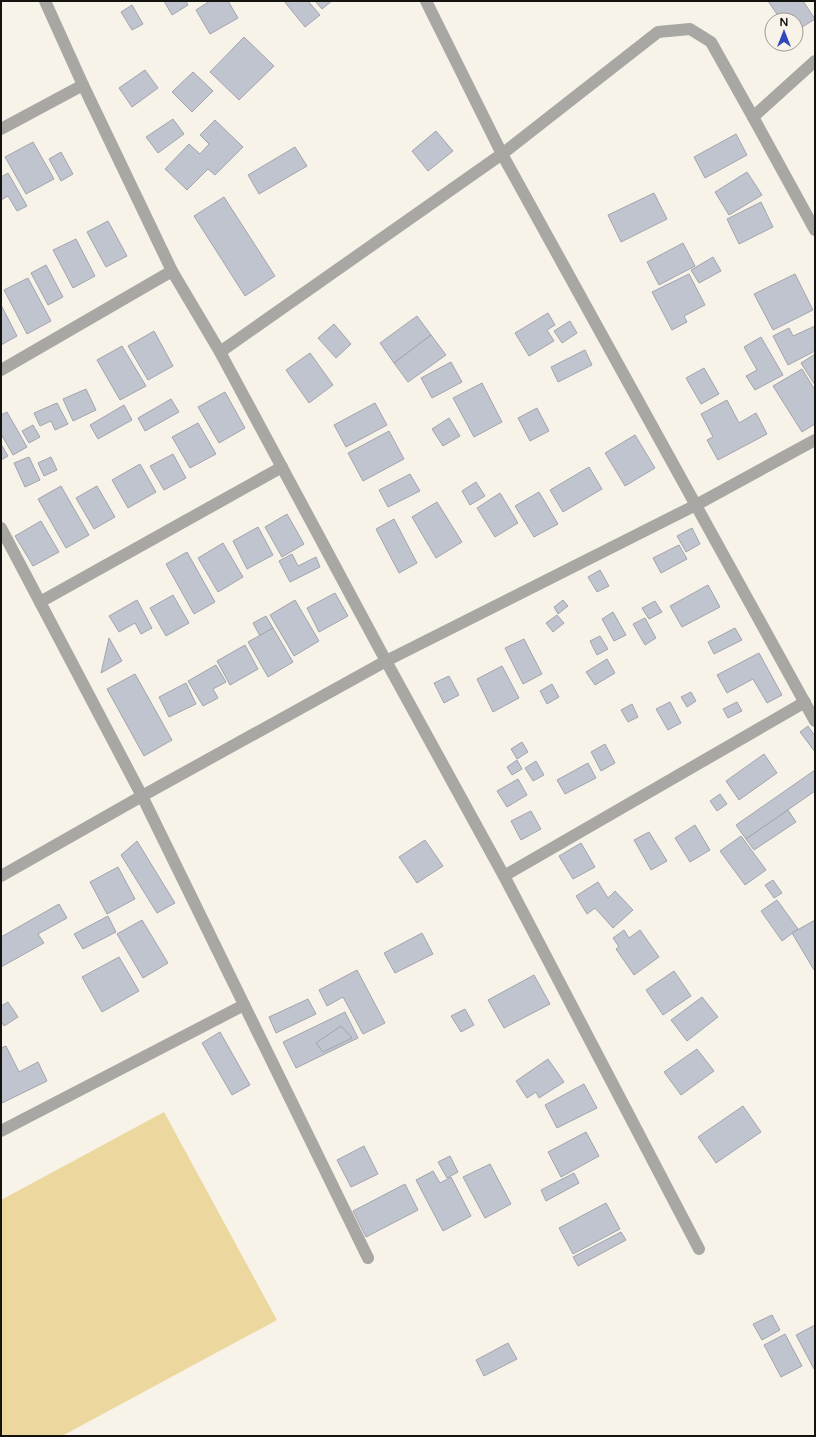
<svg xmlns="http://www.w3.org/2000/svg" width="816" height="1437" font-family="'Varela Round',sans-serif">
	<style>
		.green { fill: #ecd89f }
		.building { fill: #c0c4ce; stroke: #a2a5af }
		.lines { fill: none; stroke-linecap: round; stroke-linejoin: round }
		.street { stroke: #a9a7a3; stroke-width: 12 }
	</style>
	<rect width="100%" height="100%" fill="#f7f3e8"/>
	<polygon class="green" points="164,1112 277,1320 62,1436 1,1436 1,1200"/>
	<g class="building">
		<polygon points="164,1 186,1 188,5 172,15"/>
		<polygon points="210,1 228,1 238,18 210,34 196,10"/>
		<polygon points="284,1 308,1 320,15 305,27"/>
		<polygon points="315,1 332,1 322,9"/>
		<polygon points="768,1 803,1 815,19 796,31 796,20 781,20"/>
		<polygon points="132,5 143,24 132,30 121,12"/>
		<polygon points="244,37 274,66 239,100 210,72"/>
		<polygon points="145,70 158,88 132,107 119,88"/>
		<polygon points="193,72 213,91 192,112 172,92"/>
		<polygon points="173,119 184,134 158,153 146,137"/>
		<polygon points="215,120 243,147 215,175 208,169 187,190 165,169 189,144 200,154 209,144 200,135"/>
		<polygon points="436,131 453,151 428,171 412,151"/>
		<polygon points="736,134 747,155 705,178 694,157"/>
		<polygon points="33,142 54,179 26,194 5,157"/>
		<polygon points="295,147 307,166 259,194 248,175"/>
		<polygon points="61,152 73,174 61,181 49,159"/>
		<polygon points="747,172 762,195 729,215 715,192"/>
		<polygon points="8,173 27,206 17,211 8,196 1,200 1,177"/>
		<polygon points="654,193 667,219 621,242 608,215"/>
		<polygon points="224,197 275,276 245,296 194,216"/>
		<polygon points="761,202 773,227 739,244 727,219"/>
		<polygon points="108,221 127,256 106,267 87,232"/>
		<polygon points="76,239 95,276 73,288 53,250"/>
		<polygon points="683,243 695,266 659,285 647,262"/>
		<polygon points="713,257 721,271 699,283 691,270"/>
		<polygon points="46,265 63,297 48,305 31,273"/>
		<polygon points="689,274 705,305 684,316 687,322 672,330 652,292"/>
		<polygon points="795,274 813,310 773,330 754,294"/>
		<polygon points="28,278 51,321 27,334 4,290"/>
		<polygon points="1,305 17,336 1,345"/>
		<polygon points="548,313 555,325 547,330 554,341 529,356 515,333"/>
		<polygon points="417,316 431,335 394,363 380,343"/>
		<polygon points="570,321 577,333 562,343 554,331"/>
		<polygon points="334,324 351,344 336,358 318,338"/>
		<polygon points="815,326 815,351 788,365 773,336 789,328 793,336"/>
		<polygon points="154,331 173,366 148,380 128,346"/>
		<polygon points="431,335 446,355 408,382 394,363"/>
		<polygon points="761,337 783,375 755,390 746,376 757,370 744,347"/>
		<polygon points="122,346 146,386 120,400 97,360"/>
		<polygon points="585,350 592,365 558,382 551,367"/>
		<polygon points="310,353 333,385 309,403 286,370"/>
		<polygon points="815,354 815,385 801,363"/>
		<polygon points="451,362 462,382 432,398 421,378"/>
		<polygon points="704,368 719,394 701,404 686,378"/>
		<polygon points="802,369 815,390 815,424 802,432 773,386"/>
		<polygon points="482,383 502,422 474,437 453,398"/>
		<polygon points="86,389 96,410 73,421 63,399"/>
		<polygon points="225,392 245,428 219,443 198,407"/>
		<polygon points="171,399 179,412 145,431 138,418"/>
		<polygon points="727,400 739,423 756,413 767,434 718,460 707,440 713,437 701,414"/>
		<polygon points="57,403 68,424 55,430 51,421 40,426 34,413"/>
		<polygon points="375,403 387,425 346,447 334,425"/>
		<polygon points="124,405 132,420 98,439 90,425"/>
		<polygon points="537,408 549,431 530,441 518,418"/>
		<polygon points="7,412 27,447 13,455 1,434 1,415"/>
		<polygon points="449,418 460,436 443,446 432,429"/>
		<polygon points="198,423 216,454 190,468 172,437"/>
		<polygon points="33,425 40,437 29,443 22,431"/>
		<polygon points="389,431 404,459 363,481 348,453"/>
		<polygon points="635,435 655,468 625,486 605,453"/>
		<polygon points="1,444 8,456 1,460"/>
		<polygon points="173,454 186,478 164,490 150,466"/>
		<polygon points="29,457 40,480 25,487 14,463"/>
		<polygon points="51,457 57,470 44,476 38,463"/>
		<polygon points="140,464 156,492 128,508 112,480"/>
		<polygon points="589,467 602,489 563,512 550,490"/>
		<polygon points="410,474 420,491 388,507 379,490"/>
		<polygon points="476,482 485,496 470,505 462,491"/>
		<polygon points="61,486 89,535 66,548 38,499"/>
		<polygon points="97,486 115,517 94,529 76,498"/>
		<polygon points="539,492 558,524 534,537 515,506"/>
		<polygon points="500,493 518,523 495,537 477,508"/>
		<polygon points="437,502 462,542 436,558 412,517"/>
		<polygon points="287,514 304,544 282,557 265,527"/>
		<polygon points="394,519 417,563 399,573 376,529"/>
		<polygon points="41,521 59,552 33,566 15,536"/>
		<polygon points="258,527 273,555 247,569 233,541"/>
		<polygon points="692,528 700,544 686,552 677,536"/>
		<polygon points="223,543 243,577 218,592 198,558"/>
		<polygon points="679,545 687,559 661,573 653,558"/>
		<polygon points="187,552 215,602 194,614 166,564"/>
		<polygon points="292,554 298,566 316,557 320,567 290,582 279,561"/>
		<polygon points="600,570 609,586 597,592 588,577"/>
		<polygon points="708,585 720,607 682,627 670,606"/>
		<polygon points="335,593 348,616 319,632 307,608"/>
		<polygon points="173,595 189,623 166,636 150,608"/>
		<polygon points="137,600 152,628 141,634 135,623 119,632 109,616"/>
		<polygon points="295,600 319,641 294,656 270,615"/>
		<polygon points="563,600 568,606 558,614 554,607"/>
		<polygon points="655,601 662,612 649,619 642,608"/>
		<polygon points="613,612 626,635 614,641 602,619"/>
		<polygon points="557,615 564,623 553,632 546,623"/>
		<polygon points="266,616 273,628 260,636 253,623"/>
		<polygon points="645,618 656,638 645,645 633,624"/>
		<polygon points="273,628 293,662 268,677 248,642"/>
		<polygon points="735,628 742,640 714,654 708,642"/>
		<polygon points="600,636 608,649 597,655 590,641"/>
		<polygon points="109,638 122,661 101,673"/>
		<polygon points="524,639 542,674 523,684 505,648"/>
		<polygon points="245,645 258,669 230,685 217,661"/>
		<polygon points="759,653 782,695 767,703 753,679 727,693 717,675"/>
		<polygon points="607,659 615,673 595,685 586,672"/>
		<polygon points="216,665 226,682 213,689 218,698 203,706 188,681"/>
		<polygon points="502,666 519,698 493,712 477,679"/>
		<polygon points="135,674 172,740 144,756 107,689"/>
		<polygon points="449,676 459,695 444,703 434,683"/>
		<polygon points="186,683 196,704 169,717 159,697"/>
		<polygon points="552,684 559,697 547,704 540,691"/>
		<polygon points="691,692 696,701 687,707 681,697"/>
		<polygon points="670,702 681,723 668,730 656,709"/>
		<polygon points="737,702 742,711 728,718 723,709"/>
		<polygon points="632,704 638,717 628,722 621,710"/>
		<polygon points="808,726 815,736 815,752 800,732"/>
		<polygon points="522,742 528,752 517,759 511,749"/>
		<polygon points="605,744 615,763 601,771 591,752"/>
		<polygon points="764,754 777,773 739,800 726,781"/>
		<polygon points="517,760 522,769 512,775 507,767"/>
		<polygon points="536,761 544,775 533,781 525,768"/>
		<polygon points="588,763 596,778 565,794 557,780"/>
		<polygon points="815,770 815,791 746,839 736,825"/>
		<polygon points="518,779 527,795 507,807 497,791"/>
		<polygon points="720,794 727,804 717,811 710,801"/>
		<polygon points="788,810 796,822 754,850 746,839"/>
		<polygon points="531,811 541,829 521,840 511,821"/>
		<polygon points="695,825 710,850 690,862 675,838"/>
		<polygon points="649,832 667,861 651,870 634,840"/>
		<polygon points="741,836 766,870 745,885 720,851"/>
		<polygon points="425,840 443,866 417,883 399,857"/>
		<polygon points="137,841 175,903 157,913 121,855"/>
		<polygon points="581,843 595,867 573,879 559,856"/>
		<polygon points="118,867 135,899 107,914 90,882"/>
		<polygon points="773,880 782,893 774,898 765,885"/>
		<polygon points="598,882 608,898 615,891 633,910 613,928 595,908 587,914 576,896"/>
		<polygon points="777,900 798,929 782,941 761,911"/>
		<polygon points="59,904 67,918 38,934 44,943 1,967 1,937"/>
		<polygon points="108,916 116,932 83,949 74,934"/>
		<polygon points="142,920 168,963 143,978 117,934"/>
		<polygon points="815,920 815,970 814,970 792,933"/>
		<polygon points="624,930 629,938 640,930 659,957 634,975 616,949 619,947 613,938"/>
		<polygon points="422,933 433,954 395,973 384,953"/>
		<polygon points="119,957 139,991 102,1012 82,977"/>
		<polygon points="357,970 385,1023 363,1034 343,997 327,1006 319,990"/>
		<polygon points="674,971 691,996 663,1015 646,990"/>
		<polygon points="534,975 550,1004 504,1028 488,1000"/>
		<polygon points="702,997 718,1017 687,1041 671,1020"/>
		<polygon points="308,999 316,1014 276,1033 269,1017"/>
		<polygon points="8,1002 18,1017 4,1026 1,1021 1,1006"/>
		<polygon points="465,1009 474,1025 461,1032 451,1016"/>
		<polygon points="345,1012 358,1038 296,1068 283,1042"/>
		<polygon points="341,1026 352,1038 323,1052 316,1043"/>
		<polygon points="220,1032 250,1085 232,1095 202,1043"/>
		<polygon points="6,1046 19,1072 38,1062 47,1081 2,1103 1,1100 1,1048"/>
		<polygon points="697,1049 714,1071 681,1095 664,1072"/>
		<polygon points="548,1059 564,1082 539,1098 536,1092 527,1098 516,1081"/>
		<polygon points="584,1084 597,1108 557,1128 545,1105"/>
		<polygon points="743,1106 761,1132 716,1163 698,1137"/>
		<polygon points="586,1132 599,1156 561,1177 548,1152"/>
		<polygon points="364,1146 378,1174 351,1187 337,1160"/>
		<polygon points="450,1156 458,1172 447,1178 438,1162"/>
		<polygon points="490,1164 511,1204 485,1218 463,1177"/>
		<polygon points="433,1171 440,1183 451,1177 471,1216 443,1231 416,1180"/>
		<polygon points="574,1173 579,1183 546,1201 541,1190"/>
		<polygon points="405,1184 418,1210 366,1237 353,1211"/>
		<polygon points="606,1203 620,1229 573,1254 559,1228"/>
		<polygon points="621,1232 626,1240 578,1266 573,1257"/>
		<polygon points="772,1315 780,1330 762,1340 753,1324"/>
		<polygon points="815,1325 815,1368 814,1369 796,1335"/>
		<polygon points="785,1334 802,1366 781,1377 764,1345"/>
		<polygon points="508,1343 517,1359 484,1376 476,1360"/>
	</g>
	<g class="lines">
		<g class="street">
			<polyline points="45,1 83,85 172,271 220,352 386,661 504,876 699,1249"/>
			<polyline points="426,1 502,154 815,721"/>
			<polyline points="753,117 815,61"/>
			<polyline points="1,129 83,85"/>
			<polyline points="220,352 502,154 658,32 690,29 711,42 753,117 815,230"/>
			<polyline points="1,370 172,271"/>
			<polyline points="1,528 142,796 368,1258"/>
			<polyline points="40,602 282,467"/>
			<polyline points="1,876 142,796 386,661 696,505 815,440"/>
			<polyline points="504,876 805,702"/>
			<polyline points="1,1131 244,1005"/>
		</g>
	</g>
	<rect width="816" height="1437" fill="none" stroke="#14130f" stroke-width="4"/>
	<g transform="translate(784 32)"><circle r="19" fill="#f7f3e8" stroke="#9c9991"/>
	<path d="M0-3L7 15L0 10L-7 15Z" fill="#2f47b8"/>
	<text y="-6" font-size="11" font-weight="bold" text-anchor="middle" fill="#14130f">N</text>
	</g>
</svg>
